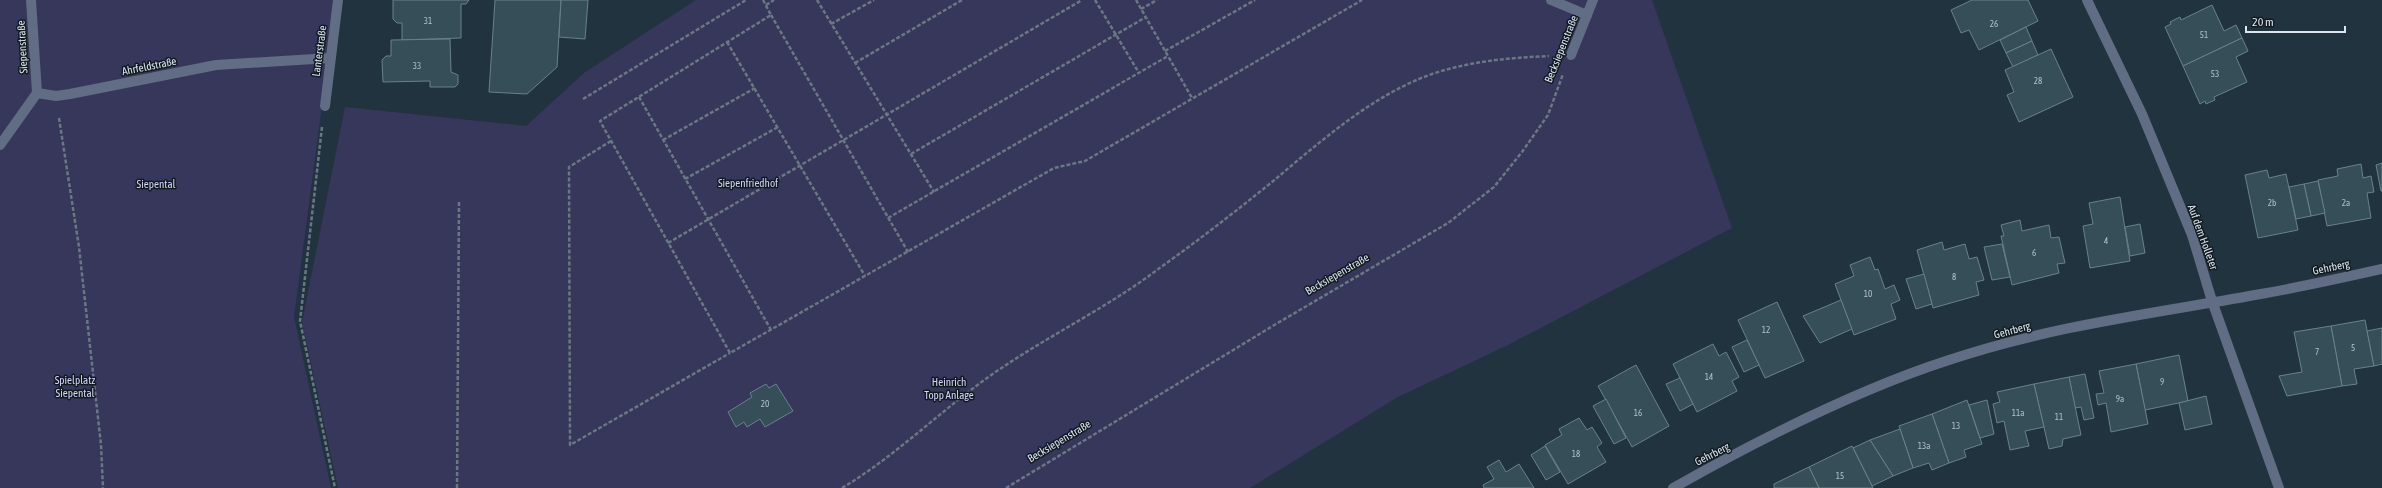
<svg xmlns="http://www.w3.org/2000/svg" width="2382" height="488" font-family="'Asap Condensed',sans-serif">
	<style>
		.green { fill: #37365b }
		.building { fill: #364e57; stroke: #68828b }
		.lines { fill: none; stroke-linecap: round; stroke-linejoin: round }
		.path { stroke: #697883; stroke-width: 2.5; stroke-dasharray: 4 2; stroke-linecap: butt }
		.minor { stroke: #606d84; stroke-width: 10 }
		.labels { text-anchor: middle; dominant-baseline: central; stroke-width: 3; stroke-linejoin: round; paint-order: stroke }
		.number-label { font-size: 9px; fill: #b2c0c9 }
		.street-label { font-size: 11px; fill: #dbe6ef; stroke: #121a20 }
		.park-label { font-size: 11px; fill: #d4d5f8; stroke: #121a20 }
	</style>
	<rect width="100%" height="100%" fill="#223340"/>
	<g class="green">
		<polygon points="0,0 336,0 294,317 331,488 0,488"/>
		<polygon points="696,0 1652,0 1732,228 1508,345 1398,397 1250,488 338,488 302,322 345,107 526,126 584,73"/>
	</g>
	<g class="building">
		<polygon points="393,0 469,0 466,4 461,4 461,38 402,40 402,23 397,23 393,19"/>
		<polygon points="495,0 561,0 557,67 527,94 489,92"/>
		<polygon points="561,0 588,0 585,39 559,37"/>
		<polygon points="1972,0 2028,0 2038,21 1979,50 1969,30 1961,33 1951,10"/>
		<polygon points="2212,5 2224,31 2236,25 2242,38 2183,66 2165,27 2171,24 2170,22 2180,17 2181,20"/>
		<polygon points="2026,27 2032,41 2006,53 2000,40"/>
		<polygon points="2242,38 2248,51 2236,57 2247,82 2214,97 2215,100 2206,104 2205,101 2200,104 2183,66"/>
		<polygon points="450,39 451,72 458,75 458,84 455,87 430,87 430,81 383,82 382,60 386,56 391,56 391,40"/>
		<polygon points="2032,41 2038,55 2013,67 2006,53"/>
		<polygon points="2051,49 2073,97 2019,122 2007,95 2014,92 2005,70"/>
		<polygon points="2382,163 2382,191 2381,191 2376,165"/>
		<polygon points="2361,164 2363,178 2371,176 2374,192 2367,193 2371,218 2327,226 2318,180 2338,176 2337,169"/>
		<polygon points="2267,170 2269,178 2286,174 2298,230 2258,238 2245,175"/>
		<polygon points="2318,181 2325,213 2311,216 2304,184"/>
		<polygon points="2304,184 2311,216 2296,219 2289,187"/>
		<polygon points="2120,197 2130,261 2090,268 2083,226 2093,224 2089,203"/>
		<polygon points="2020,220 2022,231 2049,225 2051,238 2059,237 2065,263 2057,264 2059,273 2012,285 2001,236 2004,236 2001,225"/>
		<polygon points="2140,224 2145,253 2130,256 2125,227"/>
		<polygon points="1942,242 1944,250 1965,244 1969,259 1977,257 1984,280 1976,282 1979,295 1933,308 1917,250"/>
		<polygon points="2002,244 2010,277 1992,280 1984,247"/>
		<polygon points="1870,257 1875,270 1878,269 1885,289 1894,285 1900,300 1891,304 1896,319 1854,335 1835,284 1854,276 1850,265"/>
		<polygon points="1924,274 1932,304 1916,309 1906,279"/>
		<polygon points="1841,300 1852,329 1820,343 1803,316"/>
		<polygon points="1777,302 1804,361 1765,378 1738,320"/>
		<polygon points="2365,320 2374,366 2354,369 2357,384 2342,386 2331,326"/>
		<polygon points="2331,326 2342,386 2287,396 2279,376 2302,372 2294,332"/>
		<polygon points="2382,328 2382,364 2374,366 2367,331"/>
		<polygon points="1747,340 1759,365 1744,372 1732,347"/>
		<polygon points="1713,344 1719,356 1726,352 1739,377 1732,381 1737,391 1697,412 1673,364"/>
		<polygon points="2179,355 2188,401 2145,410 2136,364"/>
		<polygon points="2136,364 2148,424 2111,432 2106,403 2098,405 2096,394 2104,393 2099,371"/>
		<polygon points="1636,365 1669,426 1632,447 1598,386"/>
		<polygon points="2085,374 2094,418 2084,420 2081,407 2075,408 2069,377"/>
		<polygon points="2069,377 2081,435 2063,439 2062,446 2049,449 2034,384"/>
		<polygon points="1680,378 1693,404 1680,411 1666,384"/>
		<polygon points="766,384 769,388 776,384 793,411 765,427 760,419 747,427 744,422 736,427 728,412 752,397 750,393"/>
		<polygon points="2034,384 2044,427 2025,431 2029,446 2010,450 2004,421 1997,423 1993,404 2000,402 1997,392"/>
		<polygon points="2206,396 2212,424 2185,430 2179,403"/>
		<polygon points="1606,399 1626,438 1614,444 1593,406"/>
		<polygon points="1967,400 1982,444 1964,450 1966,457 1949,463 1932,414"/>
		<polygon points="1987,400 1994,434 1980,438 1969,405"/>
		<polygon points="1932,414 1949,463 1932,470 1929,463 1913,468 1899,426"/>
		<polygon points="1579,418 1587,430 1592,427 1602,443 1597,447 1606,462 1568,484 1545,445 1562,435 1559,429"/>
		<polygon points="1900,429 1913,468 1893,476 1870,440"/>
		<polygon points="1870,440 1893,476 1872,486 1853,448"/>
		<polygon points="1545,446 1560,472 1546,480 1531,455"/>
		<polygon points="1852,446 1873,488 1819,488 1809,467"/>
		<polygon points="1499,460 1506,472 1519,464 1534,488 1484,488 1483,485 1494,479 1487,467"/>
		<polygon points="1809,467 1819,488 1774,488 1774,484"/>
	</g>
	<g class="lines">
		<g class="path">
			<polyline points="763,0 771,15 600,121 730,353 1054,168 1085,161 1362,0"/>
			<polyline points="817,0 934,192"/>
			<polyline points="1095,0 1139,73"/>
			<polyline points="1136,0 1192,98"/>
			<polyline points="766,5 774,0"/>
			<polyline points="1141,9 1157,0"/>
			<polyline points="771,15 908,252"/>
			<polyline points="831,24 874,0"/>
			<polyline points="727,42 865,276"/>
			<polyline points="1165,51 1255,0"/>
			<polyline points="855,63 962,0"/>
			<polyline points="639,97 771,330"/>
			<polyline points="583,99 746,0"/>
			<polyline points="59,118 79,247 101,445 103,488"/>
			<polyline points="322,127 300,321 335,488"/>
			<polyline points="663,140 755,88"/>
			<polyline points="611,141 569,167 570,445 730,353"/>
			<polyline points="911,154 1146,17"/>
			<polyline points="685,179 778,127"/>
			<polyline points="888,218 1168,56"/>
			<polyline points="668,243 1082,0"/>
			<polyline points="457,488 459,202"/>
			<path d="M842,488C894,457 937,414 987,378C1043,338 1106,309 1161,267C1199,240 1236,211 1272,182C1320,142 1372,95 1432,74C1471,61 1508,58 1549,56"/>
			<polyline points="1006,488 1276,324 1448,223 1494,187 1522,152 1548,115 1563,74"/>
		</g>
		<g class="minor">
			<polyline points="31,0 37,93"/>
			<polyline points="1551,0 1587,15"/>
			<polyline points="2087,0 2142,114 2192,235 2212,301 2279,488"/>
			<polyline points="1571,55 1593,0"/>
			<polyline points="37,93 56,96 70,94 216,65 330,58"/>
			<polyline points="325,106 338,0"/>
			<polyline points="0,145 37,93"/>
			<path d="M1673,488C1758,440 1856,390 1949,360C2050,326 2156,313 2261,294C2301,287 2342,278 2382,269"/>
		</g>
	</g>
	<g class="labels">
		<g class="number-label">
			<text x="428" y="21">31</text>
			<text x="1994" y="24">26</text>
			<text x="2204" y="35">51</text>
			<text x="417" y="66">33</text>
			<text x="2215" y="74">53</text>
			<text x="2038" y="81">28</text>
			<text x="2272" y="203">2b</text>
			<text x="2346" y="203">2a</text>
			<text x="2106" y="241">4</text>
			<text x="2034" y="253">6</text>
			<text x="1954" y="277">8</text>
			<text x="1868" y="294">10</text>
			<text x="1766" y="330">12</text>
			<text x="2353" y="348">5</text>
			<text x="2317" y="352">7</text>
			<text x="1709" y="377">14</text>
			<text x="2162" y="382">9</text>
			<text x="2120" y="399">9a</text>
			<text x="765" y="404">20</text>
			<text x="1638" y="413">16</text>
			<text x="2018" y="413">11a</text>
			<text x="2059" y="417">11</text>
			<text x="1956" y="426">13</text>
			<text x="1924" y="446">13a</text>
			<text x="1576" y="454">18</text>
			<text x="1840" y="476">15</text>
		</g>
		<g class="street-label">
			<text transform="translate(22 47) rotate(-93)">Siepenstraße</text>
			<text transform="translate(1561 49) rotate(-68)">Becksiepenstraße</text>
			<text transform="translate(319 51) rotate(-82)">Lanterstraße</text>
			<text transform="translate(149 66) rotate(-11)">Ahrfeldstraße</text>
			<text transform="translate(2203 237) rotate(70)">Auf dem Holleter</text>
			<text transform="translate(2331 267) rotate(-12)">Gehrberg</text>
			<text transform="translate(1337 274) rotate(-30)">Becksiepenstraße</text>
			<text transform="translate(2012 330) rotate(-15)">Gehrberg</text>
			<text transform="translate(1059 441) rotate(-31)">Becksiepenstraße</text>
			<text transform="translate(1712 454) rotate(-27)">Gehrberg</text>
		</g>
		<g class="park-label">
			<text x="748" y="183">Siepenfriedhof</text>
			<text x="156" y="184">Siepental</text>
			<text x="75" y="380">Spielplatz<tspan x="75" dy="13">Siepental</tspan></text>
			<text x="949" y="382">Heinrich<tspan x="949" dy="13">Topp Anlage</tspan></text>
		</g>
	</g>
	<path d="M2246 26v6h99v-6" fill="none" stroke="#dbe6ef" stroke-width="2"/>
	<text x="2252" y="26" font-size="12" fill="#dbe6ef" stroke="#121a20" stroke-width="3" paint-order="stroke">20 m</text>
</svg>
